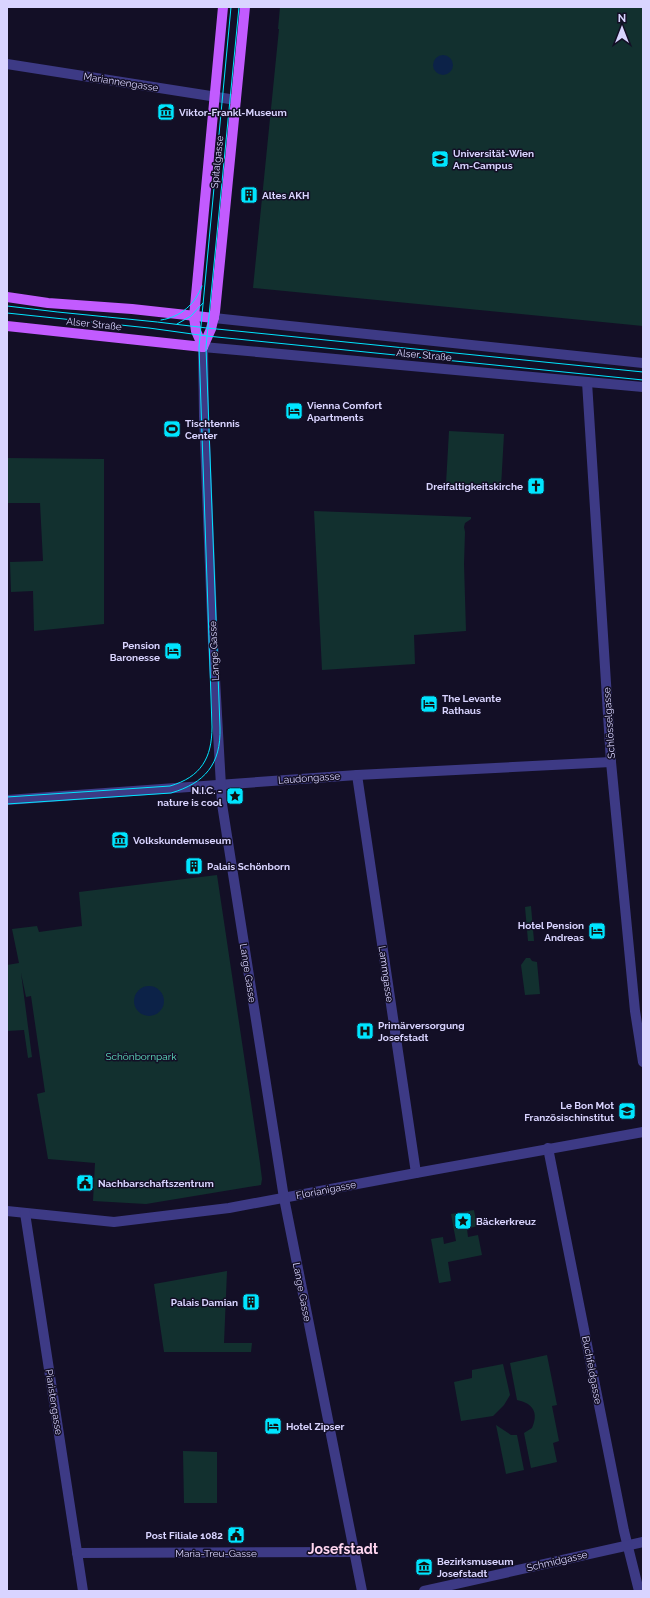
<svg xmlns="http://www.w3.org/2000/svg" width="650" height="1598" font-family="Raleway,sans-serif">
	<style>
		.green { fill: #12302f }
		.water { fill: #0c2248 }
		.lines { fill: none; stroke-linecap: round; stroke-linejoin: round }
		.minor { stroke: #3d3a85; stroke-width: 10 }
		.major { stroke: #c25bff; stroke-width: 10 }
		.tram { stroke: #00e5ff; stroke-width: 1 }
		.labels { text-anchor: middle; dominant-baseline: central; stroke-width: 3; stroke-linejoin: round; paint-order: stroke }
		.street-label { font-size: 10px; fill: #d9d4ff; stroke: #130f26 }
		.poi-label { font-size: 10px; font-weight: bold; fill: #d9d4ff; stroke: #130f26; text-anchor: start }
		.park-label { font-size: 10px; fill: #5fe0c0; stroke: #130f26 }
		.district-label { font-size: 14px; font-weight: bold; fill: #ffd6f0; stroke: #130f26 }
	</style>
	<rect width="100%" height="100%" fill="#130f26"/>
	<g class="green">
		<polygon points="280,7 643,7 643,326 253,288 279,29 278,29"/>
		<polygon points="449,431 504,434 501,487 446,484"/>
		<polygon points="7,458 104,459 104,624 34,631 33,591 11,592 10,562 43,561 40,503 7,503"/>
		<polygon points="314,511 471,517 471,519 465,523 464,527 465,532 464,564 466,631 414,635 415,664 322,670"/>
		<polygon points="217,875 260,1163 262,1179 261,1185 146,1204 93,1201 95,1163 48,1159 37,1094 45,1092 31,996 26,997 21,973 32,1057 28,1058 24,1030 7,1031 7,965 19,963 12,929 37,926 39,932 82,926 79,892"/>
		<polygon points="531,906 534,941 528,941 525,907"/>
		<polygon points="526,958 530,958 532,961 537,962 540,994 525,995 521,965"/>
		<polygon points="474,1210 477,1226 467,1229 468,1237 478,1235 482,1255 448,1262 451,1281 439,1283 431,1239 443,1237 444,1244 456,1241 451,1214"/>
		<polygon points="227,1271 224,1343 252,1343 251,1352 164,1352 154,1284"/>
		<path d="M547,1355L557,1405L552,1406L559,1441L553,1443L557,1462L531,1468L524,1433L532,1428C539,1413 533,1403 517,1400L510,1363Z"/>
		<polygon points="503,1364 510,1395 504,1405 493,1416 461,1421 454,1382 472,1378 472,1370"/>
		<polygon points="496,1425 511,1435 517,1435 524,1470 506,1474"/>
		<polygon points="183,1451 217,1452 217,1503 184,1503"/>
	</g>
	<g class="water">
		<circle cx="443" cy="65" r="10"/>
		<circle cx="149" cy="1001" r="15"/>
	</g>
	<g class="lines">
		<g class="minor">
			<polyline points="7,64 236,100"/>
			<polyline points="214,318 643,363"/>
			<polyline points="587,382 611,762 635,1011 643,1062"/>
			<polyline points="357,775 416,1173"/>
			<polyline points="7,800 357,775 611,762"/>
			<polyline points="548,1148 624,1531 639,1591"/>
			<polyline points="7,1211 114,1222 229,1208 416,1173 643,1132"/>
			<polyline points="25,1213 83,1591"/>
			<polyline points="77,1553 354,1552"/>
			<polyline points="362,1591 284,1198 222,804 213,643 204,416 203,347 643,387"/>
			<polyline points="424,1591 643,1542"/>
		</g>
		<g class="major">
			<polyline points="7,297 48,303 132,309 214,318"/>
			<polyline points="7,326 203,347"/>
			<polyline points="203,347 211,329 215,312 245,7"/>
			<polyline points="203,347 196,331 194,317 223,7"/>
		</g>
		<g class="tram">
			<path d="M7,306C74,315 141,319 207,328L643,372"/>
			<polyline points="7,313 149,328 207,336 643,380"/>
			<path d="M161,320C181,317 195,304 202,286"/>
			<polyline points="177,324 191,316 203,303"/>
			<path d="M7,797L170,786C201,777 212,758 212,727L199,347L231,7"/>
			<path d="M7,804L171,793C205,783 221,764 220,728L206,347L239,7"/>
		</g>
	</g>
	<defs>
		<symbol id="museum-square" viewBox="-11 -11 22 22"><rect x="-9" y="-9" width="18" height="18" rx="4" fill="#00e5ff" stroke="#130f26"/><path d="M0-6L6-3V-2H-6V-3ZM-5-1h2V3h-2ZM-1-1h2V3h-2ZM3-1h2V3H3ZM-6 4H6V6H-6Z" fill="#111"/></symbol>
		<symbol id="university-square" viewBox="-11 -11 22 22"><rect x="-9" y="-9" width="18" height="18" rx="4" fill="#00e5ff" stroke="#130f26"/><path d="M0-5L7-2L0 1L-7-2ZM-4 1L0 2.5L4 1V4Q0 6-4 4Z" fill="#111"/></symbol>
		<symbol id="building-square" viewBox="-11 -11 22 22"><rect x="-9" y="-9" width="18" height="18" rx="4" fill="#00e5ff" stroke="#130f26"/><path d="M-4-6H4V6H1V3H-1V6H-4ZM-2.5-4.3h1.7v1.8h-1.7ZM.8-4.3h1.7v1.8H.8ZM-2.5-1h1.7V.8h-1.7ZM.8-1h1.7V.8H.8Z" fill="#111"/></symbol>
		<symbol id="hotel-square" viewBox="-11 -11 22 22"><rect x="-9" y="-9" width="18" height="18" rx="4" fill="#00e5ff" stroke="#130f26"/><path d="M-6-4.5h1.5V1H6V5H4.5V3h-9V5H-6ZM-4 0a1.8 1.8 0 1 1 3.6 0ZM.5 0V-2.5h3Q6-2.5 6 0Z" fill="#111"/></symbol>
		<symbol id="stadium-square" viewBox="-11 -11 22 22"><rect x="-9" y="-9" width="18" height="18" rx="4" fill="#00e5ff" stroke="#130f26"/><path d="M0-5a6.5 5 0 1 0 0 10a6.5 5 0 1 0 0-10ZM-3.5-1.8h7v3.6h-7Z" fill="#111"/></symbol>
		<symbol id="church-square" viewBox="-11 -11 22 22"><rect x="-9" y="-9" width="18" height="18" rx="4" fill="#00e5ff" stroke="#130f26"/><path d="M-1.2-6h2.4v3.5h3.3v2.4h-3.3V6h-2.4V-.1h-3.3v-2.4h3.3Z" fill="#111"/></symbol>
		<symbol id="sight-square" viewBox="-11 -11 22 22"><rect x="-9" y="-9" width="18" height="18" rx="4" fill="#00e5ff" stroke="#130f26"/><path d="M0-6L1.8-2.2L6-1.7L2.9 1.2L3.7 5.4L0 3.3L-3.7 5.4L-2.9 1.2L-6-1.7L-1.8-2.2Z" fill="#111"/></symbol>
		<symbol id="hospital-square" viewBox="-11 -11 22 22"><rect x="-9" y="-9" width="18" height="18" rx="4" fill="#00e5ff" stroke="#130f26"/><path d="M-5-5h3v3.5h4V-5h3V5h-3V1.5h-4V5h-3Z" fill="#111"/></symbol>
		<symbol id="school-square" viewBox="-11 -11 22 22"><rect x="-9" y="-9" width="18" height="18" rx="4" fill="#00e5ff" stroke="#130f26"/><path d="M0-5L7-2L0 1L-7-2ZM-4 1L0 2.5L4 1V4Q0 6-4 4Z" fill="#111"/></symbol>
		<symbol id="civic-square" viewBox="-11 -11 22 22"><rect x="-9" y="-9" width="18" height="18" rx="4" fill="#00e5ff" stroke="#130f26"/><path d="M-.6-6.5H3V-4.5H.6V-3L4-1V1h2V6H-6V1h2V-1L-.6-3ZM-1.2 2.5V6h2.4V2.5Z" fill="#111"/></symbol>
	</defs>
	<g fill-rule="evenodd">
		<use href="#museum-square" x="156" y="102" width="20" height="20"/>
		<use href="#university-square" x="430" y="149" width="20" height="20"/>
		<use href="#building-square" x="239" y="185" width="20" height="20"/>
		<use href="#hotel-square" x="284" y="401" width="20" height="20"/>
		<use href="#stadium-square" x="162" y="419" width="20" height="20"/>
		<use href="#church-square" x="526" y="476" width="20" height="20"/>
		<use href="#hotel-square" x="163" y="641" width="20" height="20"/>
		<use href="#hotel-square" x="419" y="694" width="20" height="20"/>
		<use href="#sight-square" x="225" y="786" width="20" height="20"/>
		<use href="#museum-square" x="110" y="830" width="20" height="20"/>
		<use href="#building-square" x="184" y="856" width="20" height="20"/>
		<use href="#hotel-square" x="587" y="921" width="20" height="20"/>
		<use href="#hospital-square" x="355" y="1021" width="20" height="20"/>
		<use href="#school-square" x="617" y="1101" width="20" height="20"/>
		<use href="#civic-square" x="75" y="1173" width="20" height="20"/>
		<use href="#sight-square" x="453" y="1211" width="20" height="20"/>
		<use href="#building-square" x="241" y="1292" width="20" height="20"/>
		<use href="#hotel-square" x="263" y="1416" width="20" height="20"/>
		<use href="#civic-square" x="226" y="1525" width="20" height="20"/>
		<use href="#museum-square" x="414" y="1557" width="20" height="20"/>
	</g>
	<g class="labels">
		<g class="street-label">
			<text transform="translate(121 82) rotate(9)">Mariannengasse</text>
			<text transform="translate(217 162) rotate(-84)">Spitalgasse</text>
			<text transform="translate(94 324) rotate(6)">Alser Straße</text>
			<text transform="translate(424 355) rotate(5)">Alser Straße</text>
			<text transform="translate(214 651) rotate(-93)">Lange Gasse</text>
			<text transform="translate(609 723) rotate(-94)">Schlösselgasse</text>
			<text transform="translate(309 778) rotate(-4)">Laudongasse</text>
			<text transform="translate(248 973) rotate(81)">Lange Gasse</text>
			<text transform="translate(386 974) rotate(82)">Lammgasse</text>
			<text transform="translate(326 1190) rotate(-11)">Florianigasse</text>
			<text transform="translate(302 1292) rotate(79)">Lange Gasse</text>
			<text transform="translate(592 1370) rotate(79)">Buchfeldgasse</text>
			<text transform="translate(54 1402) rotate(81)">Piaristengasse</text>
			<text x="216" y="1553">Maria-Treu-Gasse</text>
			<text transform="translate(557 1561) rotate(-13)">Schmidgasse</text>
		</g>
		<g class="poi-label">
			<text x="179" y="112">Viktor-Frankl-Museum</text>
			<text x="453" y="153">Universität-Wien<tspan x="453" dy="12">Am-Campus</tspan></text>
			<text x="262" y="195">Altes AKH</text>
			<text x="307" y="405">Vienna Comfort<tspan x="307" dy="12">Apartments</tspan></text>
			<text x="185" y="423">Tischtennis<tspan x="185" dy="12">Center</tspan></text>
			<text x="523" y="486" text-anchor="end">Dreifaltigkeitskirche</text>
			<text x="160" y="645" text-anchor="end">Pension<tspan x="160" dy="12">Baronesse</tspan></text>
			<text x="442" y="698">The Levante<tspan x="442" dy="12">Rathaus</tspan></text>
			<text x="222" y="790" text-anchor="end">N.I.C. -<tspan x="222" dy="12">nature is cool</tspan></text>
			<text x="133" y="840">Volkskundemuseum</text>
			<text x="207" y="866">Palais Schönborn</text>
			<text x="584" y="925" text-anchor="end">Hotel Pension<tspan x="584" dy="12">Andreas</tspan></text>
			<text x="378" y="1025">Primärversorgung<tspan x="378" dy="12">Josefstadt</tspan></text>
			<text x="614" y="1105" text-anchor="end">Le Bon Mot<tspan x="614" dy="12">Französischinstitut</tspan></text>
			<text x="98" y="1183">Nachbarschaftszentrum</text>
			<text x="476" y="1221">Bäckerkreuz</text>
			<text x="238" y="1302" text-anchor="end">Palais Damian</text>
			<text x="286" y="1426">Hotel Zipser</text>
			<text x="223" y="1535" text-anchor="end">Post Filiale 1082</text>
			<text x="437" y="1561">Bezirksmuseum<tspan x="437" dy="12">Josefstadt</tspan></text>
		</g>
		<g class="park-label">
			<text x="141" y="1056">Schönbornpark</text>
		</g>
		<g class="district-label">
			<text x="343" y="1549">Josefstadt</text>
		</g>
	</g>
	<rect width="650" height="1598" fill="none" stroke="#d9d4ff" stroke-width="16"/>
	<g transform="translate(622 28)" stroke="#130f26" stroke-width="3" paint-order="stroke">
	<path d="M0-3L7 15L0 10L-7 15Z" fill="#d9d4ff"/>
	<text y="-6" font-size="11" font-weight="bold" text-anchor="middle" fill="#d9d4ff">N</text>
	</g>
</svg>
